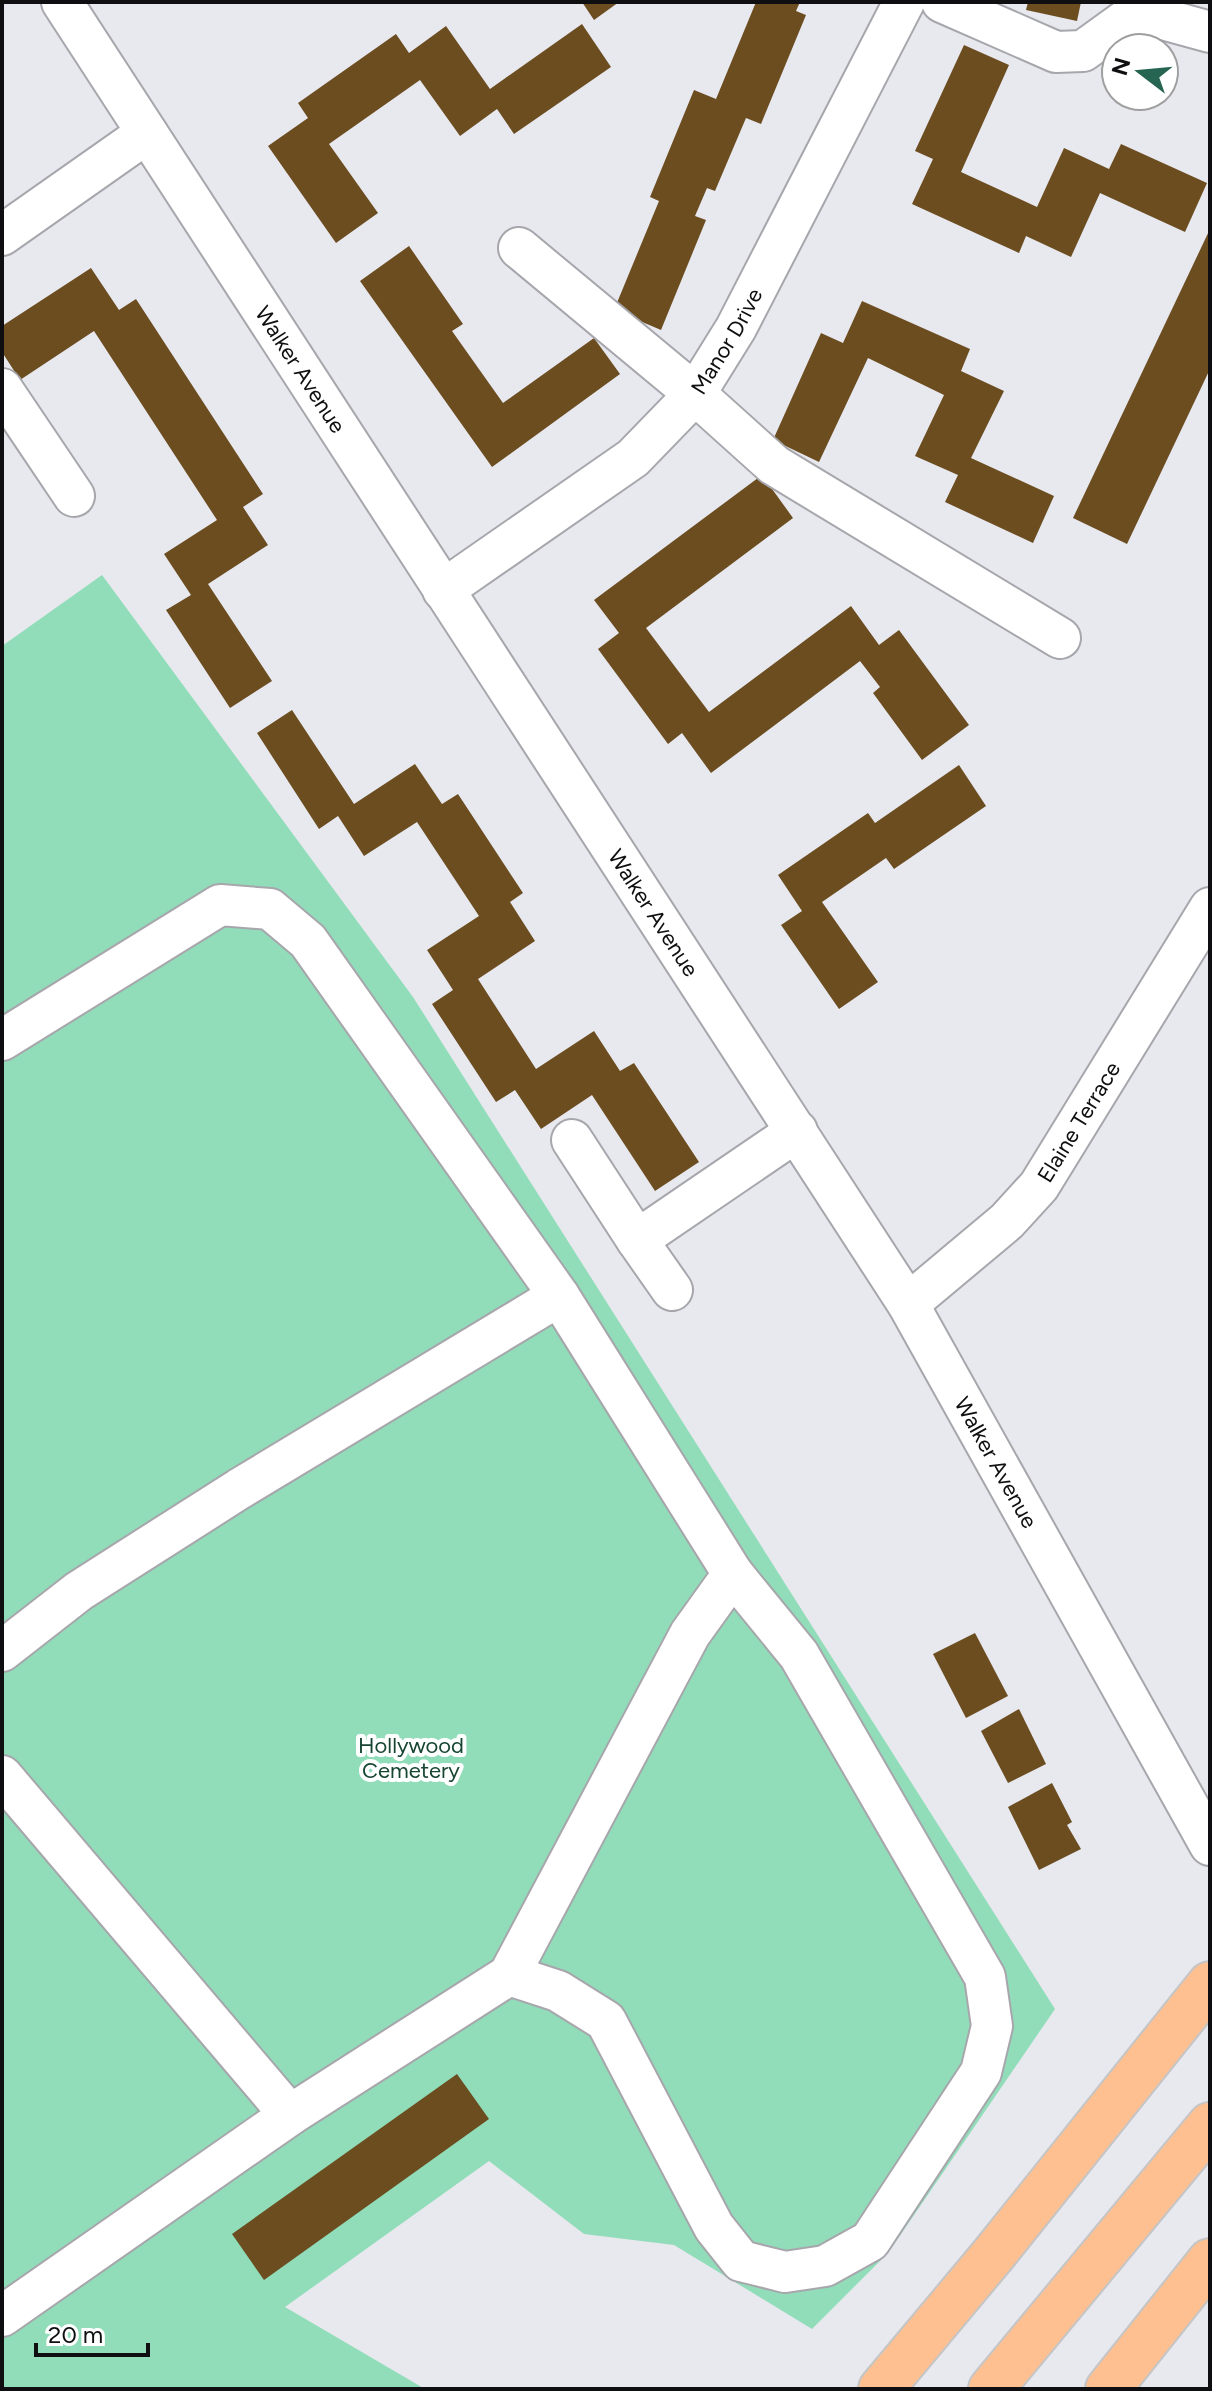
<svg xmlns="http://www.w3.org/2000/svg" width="1212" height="2391" font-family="Figtree,sans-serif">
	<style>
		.green { fill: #92ddb9 }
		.building { fill: #6b4d20 }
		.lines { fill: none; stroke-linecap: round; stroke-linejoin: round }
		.minor-casing { stroke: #a6a6ac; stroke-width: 44 }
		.highway-casing { stroke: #c5c5c6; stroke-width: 48 }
		.minor { stroke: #fff; stroke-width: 40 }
		.highway { stroke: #fec090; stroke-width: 44 }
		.labels { text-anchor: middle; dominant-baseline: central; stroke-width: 8; stroke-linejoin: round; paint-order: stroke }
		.street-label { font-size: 22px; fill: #0f0f11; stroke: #fff }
		.park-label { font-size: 22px; fill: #164532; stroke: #fff }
	</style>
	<rect width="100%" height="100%" fill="#e8e8ef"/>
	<polygon class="green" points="102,575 413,997 1055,2009 888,2253 812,2329 674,2245 584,2234 489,2161 285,2307 425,2389 2,2389 2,646"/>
	<g class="building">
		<polygon points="582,2 619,2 594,20"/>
		<polygon points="756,2 800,2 796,11 806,15 761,124 746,118 715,191 707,188 695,216 706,220 661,330 614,310 659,201 650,197 694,90 716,99"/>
		<polygon points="1028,2 1081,2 1077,21 1026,10"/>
		<polygon points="582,24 611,67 514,134 497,109 460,136 420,80 329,144 378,213 336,243 268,146 308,118 298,103 396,34 409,53 446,26 490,89"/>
		<polygon points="964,45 1009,65 961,172 1037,207 1064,148 1109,169 1121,144 1207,183 1185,232 1100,193 1071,257 1026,236 1019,253 912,204 933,159 915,151"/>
		<polygon points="1210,229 1210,369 1127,544 1073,518"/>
		<polygon points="409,246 463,324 452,331 503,403 594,338 620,374 492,467 360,281"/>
		<polygon points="91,268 119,310 136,299 263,494 243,507 268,545 208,584 272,681 230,708 166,610 191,595 164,554 217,520 94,331 20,380 2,352 2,326"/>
		<polygon points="862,301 970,349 961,371 1004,391 971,458 1054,496 1033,543 945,502 958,475 915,456 944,395 868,358 819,462 773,440 821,333 843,343"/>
		<polygon points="762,475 793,518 646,628 709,712 851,606 879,645 899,630 969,725 922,760 873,693 880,687 860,661 711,773 682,733 668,744 598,649 619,633 594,600"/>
		<polygon points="292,710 354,804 415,764 442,804 458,794 523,893 510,902 535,941 478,979 536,1069 594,1031 620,1071 634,1063 699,1162 655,1191 592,1095 541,1129 515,1090 496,1102 432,1004 453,990 427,950 479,916 417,822 364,856 338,816 319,829 257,733"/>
		<polygon points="959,765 986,806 894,869 886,858 822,902 878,982 839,1009 781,925 802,911 778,875 868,813 875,823"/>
		<polygon points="975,1633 1008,1696 966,1718 933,1654"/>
		<polygon points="1019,1709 1046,1764 1008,1783 981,1731"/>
		<polygon points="1052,1783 1072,1822 1067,1825 1081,1849 1039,1870 1008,1807"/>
		<polygon points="457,2074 489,2119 264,2280 232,2234"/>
	</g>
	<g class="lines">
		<defs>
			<g id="minor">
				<path id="s1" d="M62,2L908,1304L1210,1845"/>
				<polyline points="942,2 1056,52 1083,51 1137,12 1210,32"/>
				<polyline points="2,235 147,133"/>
				<polyline points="519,248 695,394 774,465 1060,638"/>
				<polyline points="2,389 74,496"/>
				<path id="s2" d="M443,590L633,458L695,394L736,328L904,2"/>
				<polyline points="2,1040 220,905 270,909 308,941 559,1296 239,1489 79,1591 2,1651"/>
				<polyline points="572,1140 637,1240"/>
				<polyline points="672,1290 637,1240 797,1131"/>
				<polyline points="559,1296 733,1574"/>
				<path id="s3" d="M908,1304L1007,1221L1039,1186L1210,908"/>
				<polyline points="2,1776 290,2115 2,2316"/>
				<polyline points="290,2115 509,1975 558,1991 606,2021 714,2227 741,2261 785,2272 825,2266 870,2241 981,2072 992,2026 985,1977 799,1655 733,1574 690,1634 509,1975"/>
			</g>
			<g id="highway">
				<polyline points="881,2389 993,2255 1210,1984"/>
				<polyline points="991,2389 1210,2125"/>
				<polyline points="1108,2389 1210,2261"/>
			</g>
		</defs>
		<use href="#minor" class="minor-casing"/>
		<use href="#highway" class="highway-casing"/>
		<use href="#minor" class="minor"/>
		<use href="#highway" class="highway"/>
	</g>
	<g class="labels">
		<g class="street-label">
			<text stroke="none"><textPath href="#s2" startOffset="382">Manor Drive</textPath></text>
			<text stroke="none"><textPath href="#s1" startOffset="438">Walker Avenue</textPath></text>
			<text stroke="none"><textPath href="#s1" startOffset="1086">Walker Avenue</textPath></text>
			<text stroke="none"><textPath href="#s3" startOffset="252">Elaine Terrace</textPath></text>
			<text stroke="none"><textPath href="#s1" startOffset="1734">Walker Avenue</textPath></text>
		</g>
		<g class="park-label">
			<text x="411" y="1745">Hollywood<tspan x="411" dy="25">Cemetery</tspan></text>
		</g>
	</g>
	<rect width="1212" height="2391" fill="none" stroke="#0f0f11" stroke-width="8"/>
	<g transform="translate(1140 72) rotate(286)"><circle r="38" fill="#ffffff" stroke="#9f9fa0" stroke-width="2"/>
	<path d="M0-6L14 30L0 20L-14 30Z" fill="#256552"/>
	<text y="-12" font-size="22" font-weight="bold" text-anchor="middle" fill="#0f0f11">N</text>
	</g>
	<path d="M36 2343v12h112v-12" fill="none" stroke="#0f0f11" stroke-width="4"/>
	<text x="48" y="2343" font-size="24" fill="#0f0f11" stroke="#ffffff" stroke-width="6" paint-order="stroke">20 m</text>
</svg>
